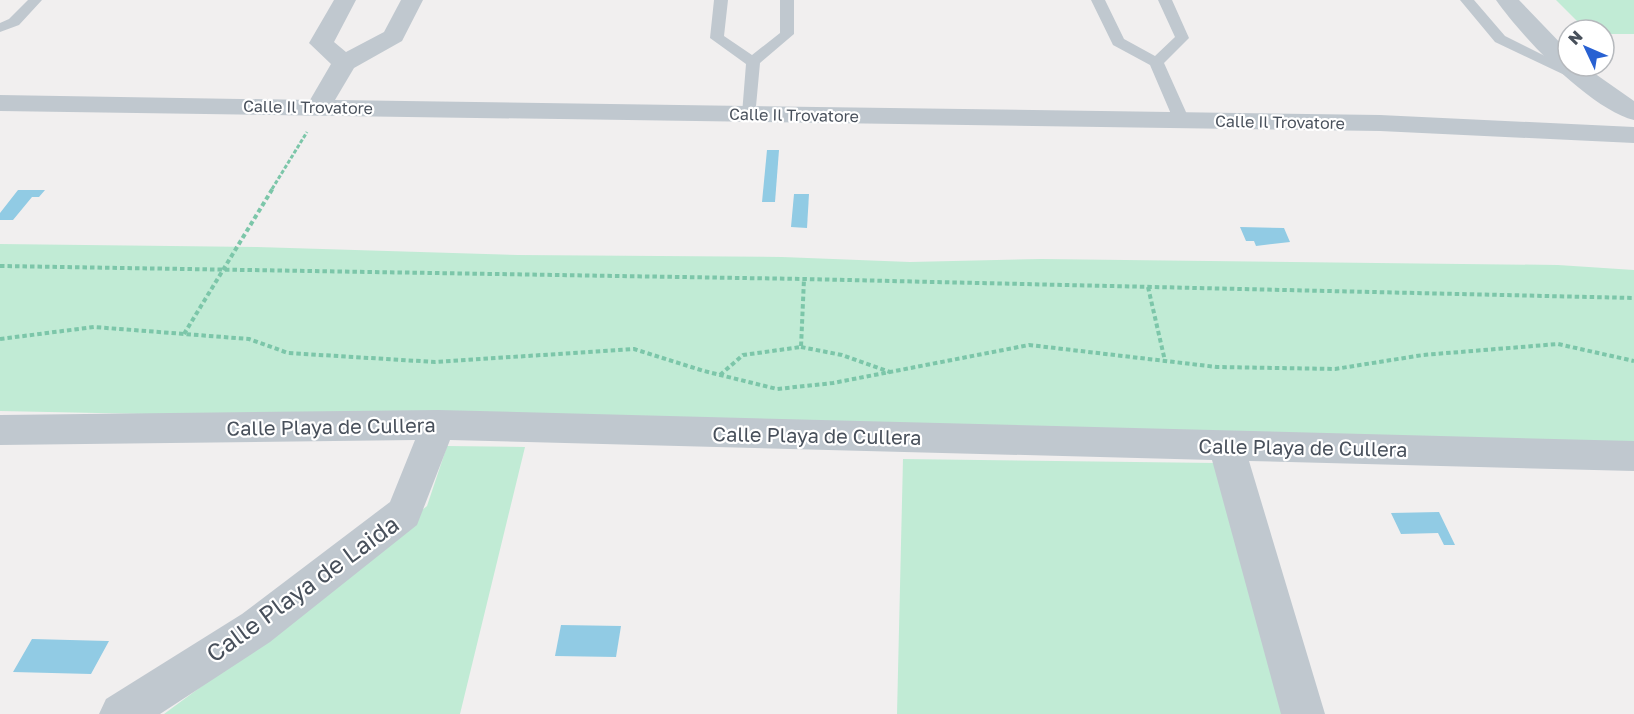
<svg xmlns="http://www.w3.org/2000/svg" width="1634" height="714" font-family="'Golos Text',sans-serif">
	<style>
		.green { fill: #c1ebd5 }
		.water { fill: #91cbe4 }
		.lines { fill: none; stroke-linecap: round; stroke-linejoin: round }
		.path-far1 { stroke: #7cc6a9; stroke-width: 3; stroke-dasharray: 4 2; stroke-linecap: butt }
		.path { stroke: #7cc6a9; stroke-width: 4; stroke-dasharray: 4.5 3; stroke-linecap: butt }
		.service { fill: #c0c8cf; fill-rule: evenodd }
		.minor { fill: #c0c8cf; fill-rule: evenodd }
		.labels { text-anchor: middle; dominant-baseline: central; stroke-width: 4.5; stroke-linejoin: round; paint-order: stroke }
		.far-street-label { font-size: 16px; fill: #48505b; stroke: #fff }
		.street-label { font-size: 20px; fill: #48505b; stroke: #fff }
		.near-street-label { font-size: 24px; fill: #48505b; stroke: #fff }
	</style>
	<rect width="100%" height="100%" fill="#f1efef"/>
	<g class="green">
		<polygon points="1556,0 1634,0 1634,34 1604,34 1604,30 1586,30"/>
		<polygon points="0,244 257,247 518,255 782,257 910,262 1041,259 1558,265 1634,270 1634,444 0,411"/>
		<polygon points="447,446 525,447 460,714 164,714 263,641 427,506"/>
		<polygon points="903,459 1215,463 1286,714 897,714"/>
	</g>
	<g class="water">
		<polygon points="767,150 779,150 775,202 762,202"/>
		<polygon points="18,190 45,190 39,197 32,197 13,220 0,220 0,213"/>
		<polygon points="794,194 809,194 807,228 791,227"/>
		<polygon points="1240,227 1284,228 1290,242 1256,246 1254,241 1246,241"/>
		<polygon points="1439,512 1455,545 1444,545 1438,533 1401,534 1391,513"/>
		<polygon points="561,625 621,626 616,657 555,656"/>
		<polygon points="32,639 108,641 109,641 91,674 13,672"/>
	</g>
	<g class="lines">
		<polyline class="path-far1" points="272,189 307,132"/>
		<g class="path">
			<polyline points="0,266 804,279 1634,298"/>
			<polyline points="1148,287 1165,361"/>
			<polyline points="184,334 273,188"/>
			<polyline points="0,339 94,327 249,339 288,353 435,362 634,349 704,371 777,389 833,383 1029,345 1217,367 1335,369 1423,355 1558,344 1634,361"/>
			<polyline points="801,347 842,355 890,372"/>
			<polyline points="720,375 743,355 801,347 804,279"/>
		</g>
		<g class="service">
			<polygon points="28,0 42,0 19,25 0,32 0,23 9,19"/>
			<polygon points="714,0 728,0 724,36 752,55 780,33 780,0 794,0 794,34 760,63 755,117 750,119 742,114 746,64 710,38"/>
			<polygon points="1091,0 1105,0 1124,39 1155,56 1175,37 1158,0 1172,0 1189,38 1164,63 1190,121 1187,124 1182,126 1174,121 1150,65 1113,45"/>
			<polygon points="1460,0 1474,0 1505,36 1583,75 1581,78 1571,78 1495,42"/>
		</g>
		<g class="minor">
			<polygon points="334,0 356,0 334,42 346,52 384,32 401,0 423,0 402,41 354,68 335,100 1380,115 1634,127 1634,143 1380,131 0,111 0,95 310,100 331,64 309,43"/>
			<path d="M1496,0H1519L1568,51V66H1584L1634,101V120C1590,109 1522,37 1496,0Z"/>
			<polygon points="438,410 1634,441 1634,471 1249,461 1325,714 1281,714 1212,460 450,440 417,525 270,642 160,714 99,714 106,699 242,614 390,502 415,440 0,445 0,415"/>
		</g>
	</g>
	<g class="labels">
		<g class="far-street-label">
			<text transform="translate(308 107) rotate(1)">Calle Il Trovatore</text>
			<text transform="translate(794 115) rotate(1)">Calle Il Trovatore</text>
			<text transform="translate(1280 122) rotate(1)">Calle Il Trovatore</text>
		</g>
		<g class="street-label">
			<text transform="translate(331 426) rotate(-1)">Calle Playa de Cullera</text>
			<text transform="translate(817 435) rotate(1)">Calle Playa de Cullera</text>
			<text transform="translate(1303 447) rotate(1)">Calle Playa de Cullera</text>
		</g>
		<g class="near-street-label">
			<text transform="translate(302 588) rotate(-36)">Calle Playa de Laida</text>
		</g>
	</g>
	<g transform="translate(1586 48) rotate(314)"><circle r="28" fill="#ffffff" stroke="#b6b9bd" stroke-width="1.5"/>
	<path d="M0-4.5L10 22L0 15L-10 22Z" fill="#2861d2"/>
	<text y="-9" font-size="16" font-weight="bold" text-anchor="middle" fill="#48505b">N</text>
	</g>
</svg>
